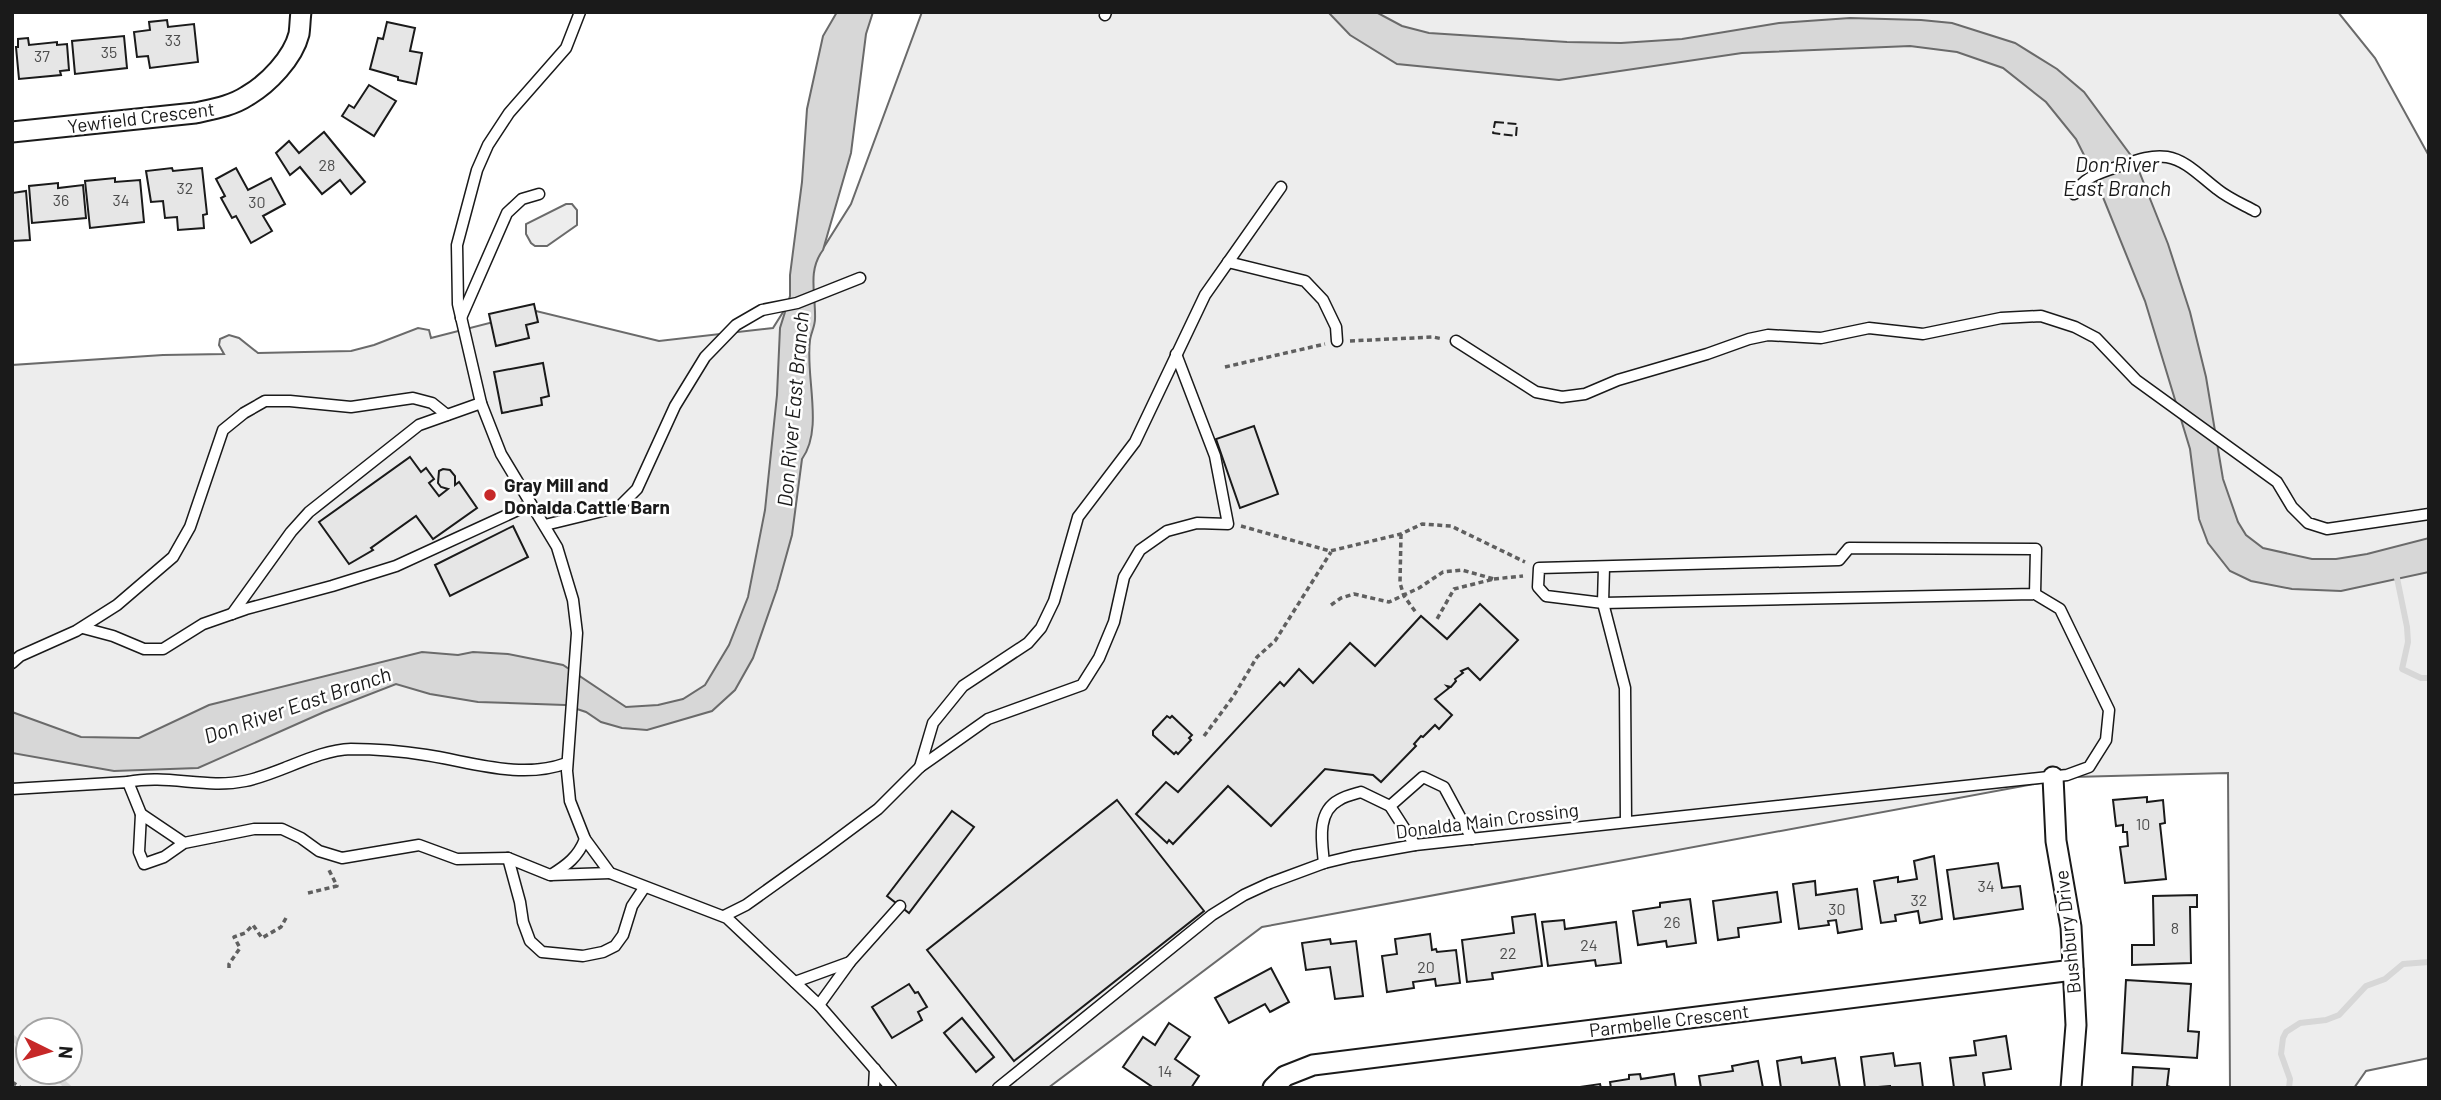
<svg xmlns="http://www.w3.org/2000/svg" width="2441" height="1100" font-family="Barlow,sans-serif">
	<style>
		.built { fill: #ededed; stroke: #6a6a6a; stroke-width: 2; fill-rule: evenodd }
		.water { fill: #d7d7d7; stroke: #6a6a6a; stroke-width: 2 }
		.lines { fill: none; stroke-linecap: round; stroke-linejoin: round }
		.stream { stroke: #d7d7d7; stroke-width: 6 }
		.building { fill: #e6e6e6; stroke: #1a1a1a; stroke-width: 2 }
		.lane-casing { stroke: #1a1a1a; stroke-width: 13 }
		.street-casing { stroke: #1a1a1a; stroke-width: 23 }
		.path { stroke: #5f5f5f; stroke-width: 3.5; stroke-dasharray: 5 3.5; stroke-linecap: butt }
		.lane { stroke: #fff; stroke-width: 10 }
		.street { stroke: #fff; stroke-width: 19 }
		.fence { stroke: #1a1a1a; stroke-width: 2; stroke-dasharray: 9 3.5; stroke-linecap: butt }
		.poi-dot { fill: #c62828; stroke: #fff; stroke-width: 2.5 }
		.labels { text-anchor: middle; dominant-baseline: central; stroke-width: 5; stroke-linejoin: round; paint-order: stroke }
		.number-label { font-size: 16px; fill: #4d4d4d }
		.street-label { font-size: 19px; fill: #1a1a1a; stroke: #fff }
		.poi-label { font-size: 19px; font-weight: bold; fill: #1a1a1a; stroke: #fff; text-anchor: start }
		.water-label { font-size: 21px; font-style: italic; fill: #1a1a1a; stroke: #fff }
	</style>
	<rect width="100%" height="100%" fill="#fff"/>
	<g class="built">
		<path d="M922,12H2338L2375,58L2429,156V1058L2366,1071L2354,1088H2230L2228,773L2072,777L1262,927L1048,1088H12V365L163,355L224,354L219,345L220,339L229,335L239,338L258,353L351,351L374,345L418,328L429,330L431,338L536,311L659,341L773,328L851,204ZM28,1030H70V1072H28Z"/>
		<polygon points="566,204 572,204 577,210 577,225 547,246 535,246 531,243 526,234 526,224"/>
	</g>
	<g class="water">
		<path d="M837,12H873L866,34L851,153L823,250C807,271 816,295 815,319C815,326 811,333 810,340C805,376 824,429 802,459L792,535L777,589L753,658L735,690L712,711L647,730L622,728L601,722L586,712L565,705L478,702L430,694L396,684L324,712L198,768L114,771L12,753V712L81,737L139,738L209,705L422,652L458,655L473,652L508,654L563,665L626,707L658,705L683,699L705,685L729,645L748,597L765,510L777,395L780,328L790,296V275L802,182L807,109L823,36Z"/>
		<polygon points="1328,12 1376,12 1402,26 1429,33 1567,42 1621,43 1682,39 1779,23 1850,18 1921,20 1952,23 2015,43 2057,69 2084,92 2135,161 2168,244 2190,312 2206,377 2223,479 2238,522 2246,535 2263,548 2312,559 2336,559 2367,554 2429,538 2429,572 2341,591 2292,589 2251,581 2230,571 2208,543 2199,519 2190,449 2145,301 2094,175 2076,139 2046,102 2003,68 1957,52 1910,46 1742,53 1559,80 1397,64 1350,35"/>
	</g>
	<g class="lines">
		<g class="stream">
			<polyline points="2396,573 2407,627 2408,642 2402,669 2421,678 2429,678"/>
			<polyline points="12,1037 28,1051"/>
			<polyline points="51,1072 69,1088"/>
			<polyline points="2289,1088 2290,1079 2281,1054 2283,1038 2286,1032 2300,1023 2326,1020 2339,1015 2366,986 2385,979 2403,964 2429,962"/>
		</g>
	</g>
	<g class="building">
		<polygon points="167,20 168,27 194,24 198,62 150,68 148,56 137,57 134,32 150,30 149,22"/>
		<polygon points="387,22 415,28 410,51 422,53 416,84 398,80 398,77 370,69 378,38 383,39"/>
		<polygon points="124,36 127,68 75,74 72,41"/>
		<polygon points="28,38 29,45 57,42 57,45 67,44 69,70 60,71 61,75 19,79 16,47 18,47 18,39"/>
		<polygon points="369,85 396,101 374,136 342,116 349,105 354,108"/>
		<polygon points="324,132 365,182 351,194 340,180 322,194 300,167 290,175 276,153 289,141 299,153"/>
		<polygon points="172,168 173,171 202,168 207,214 203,215 204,228 178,230 177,217 165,218 163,201 151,202 146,171"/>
		<polygon points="236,168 248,190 271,178 285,204 263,216 272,231 251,243 236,216 232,218 221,198 225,196 216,179"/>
		<polygon points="115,178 115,182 140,180 144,222 90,228 85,181"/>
		<polygon points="58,183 58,188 83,185 86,218 32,223 29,186"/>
		<polygon points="26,191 30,240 12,241 12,193"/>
		<polygon points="534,304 538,322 526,325 529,338 496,346 489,314"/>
		<polygon points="543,363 549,396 541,398 542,405 502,413 494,372"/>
		<polygon points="1254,426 1278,494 1240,508 1216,439"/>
		<polygon points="410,457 421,472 426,468 434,479 429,483 439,496 448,489 441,487 438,483 439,471 443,469 450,470 455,476 455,485 459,482 477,508 433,539 416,516 371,548 373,550 349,564 319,522"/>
		<polygon points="513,526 528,557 450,596 435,565"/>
		<polygon points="1480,604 1518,640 1480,680 1468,668 1461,671 1463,673 1455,679 1456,681 1451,687 1447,686 1449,688 1435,699 1452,715 1439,729 1435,725 1423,737 1421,736 1414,744 1416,746 1381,782 1373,775 1325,769 1271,826 1228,786 1173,844 1169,840 1167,843 1136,814 1166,782 1178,792 1280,682 1284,686 1299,669 1313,683 1350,643 1375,666 1421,616 1447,639"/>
		<polygon points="1167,716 1170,718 1172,716 1192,735 1189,738 1191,740 1178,754 1176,752 1174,754 1153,735 1153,731"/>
		<polygon points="2147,797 2147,802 2163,800 2165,823 2160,824 2166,879 2125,883 2120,847 2128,846 2127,832 2123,832 2123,825 2116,826 2113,800"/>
		<polygon points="1117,800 1204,911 1014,1061 927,950"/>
		<polygon points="952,811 974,827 909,913 887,896"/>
		<polygon points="1934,856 1942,919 1920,923 1918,911 1895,915 1896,921 1881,923 1874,881 1898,877 1898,882 1917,879 1914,861"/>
		<polygon points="1998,863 2002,888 2020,886 2023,909 1954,919 1947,870"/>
		<polygon points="1815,881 1816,895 1857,889 1862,929 1838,933 1836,920 1828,921 1829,925 1799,929 1793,884"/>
		<polygon points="1777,892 1781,922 1738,928 1739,937 1718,940 1713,901"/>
		<polygon points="2197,895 2197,907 2190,907 2191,963 2132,965 2132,945 2154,945 2153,896"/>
		<polygon points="1690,899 1696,943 1667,947 1666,941 1638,945 1633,911 1660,907 1660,903"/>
		<polygon points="1535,914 1542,966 1492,973 1493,979 1467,982 1462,940 1514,933 1512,917"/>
		<polygon points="1564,920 1565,929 1616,922 1621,963 1596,966 1595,960 1548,966 1542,922"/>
		<polygon points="1430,934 1432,950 1436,949 1437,952 1456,950 1460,983 1436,986 1435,979 1413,982 1414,988 1387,992 1382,956 1397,954 1395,939"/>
		<polygon points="1330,939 1331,944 1356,941 1363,996 1335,999 1330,967 1306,970 1302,943"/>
		<polygon points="1271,968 1289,1002 1270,1012 1265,1004 1229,1023 1215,998"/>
		<polygon points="2126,980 2191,984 2188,1031 2199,1032 2197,1058 2122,1053"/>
		<polygon points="909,984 915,993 918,992 927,1007 918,1012 922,1020 892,1038 872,1007"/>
		<polygon points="962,1018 994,1057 976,1072 944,1033"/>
		<polygon points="1169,1023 1190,1037 1175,1059 1199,1076 1191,1088 1154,1088 1123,1067 1143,1037 1155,1045"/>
		<polygon points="2006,1036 2011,1069 1983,1073 1985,1087 1954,1088 1950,1058 1976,1055 1974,1041"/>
		<polygon points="1893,1053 1895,1066 1920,1063 1923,1088 1890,1088 1890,1086 1865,1088 1861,1057"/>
		<polygon points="1801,1057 1802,1063 1835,1058 1840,1088 1781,1088 1777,1061"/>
		<polygon points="1758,1061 1763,1088 1701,1088 1699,1076 1733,1071 1732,1066"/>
		<polygon points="2133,1067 2169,1069 2167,1086 2174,1088 2132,1088"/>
		<polygon points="1640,1074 1641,1079 1674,1074 1676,1088 1611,1088 1610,1082 1629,1079 1629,1075"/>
		<polygon points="1600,1084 1601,1088 1573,1088"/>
	</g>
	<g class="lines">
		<defs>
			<g id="lane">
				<polyline points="580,12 566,48 509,113 488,145 477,170 457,245 458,304 481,403 501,454 557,547 573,600 577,633 567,771 570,801 585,839 610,873 727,918 819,1005 891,1088"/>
				<polyline points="1105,15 1106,12"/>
				<path d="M2074,194C2083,178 2097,174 2114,168C2130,163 2149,154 2167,157C2186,160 2201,177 2217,189C2228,198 2242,204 2255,211"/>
				<polyline points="1228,262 1305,281 1323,300 1336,327 1337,341"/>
				<polyline points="461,318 507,213 522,199 539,194"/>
				<polyline points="1456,341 1536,392 1562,397 1585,394 1618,380 1707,354 1749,339 1768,335 1821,338 1869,328 1923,334 2001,318 2041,316 2075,327 2096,338 2136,380 2277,482 2292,507 2308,523 2327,529 2429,514"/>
				<polyline points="545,525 619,507 637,489 675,406 705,357 736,325 762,310 797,303 860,278"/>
				<polyline points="1604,567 1603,603 1625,688 1626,821"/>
				<polyline points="232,614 291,532 309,512 419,425 481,403"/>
				<polyline points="83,628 113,636 144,649 163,649 203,624 246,609 332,586 396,566 531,504"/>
				<polyline points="12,663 20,656 76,631 117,605 173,557 190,527 223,430 244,413 265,401 290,401 351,407 413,398 432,403 447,415"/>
				<polyline points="920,767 933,723 963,686 1028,643 1041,628 1054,601 1078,517 1135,442 1205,295 1281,187"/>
				<path d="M128,782C167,774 206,789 245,781C280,774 316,750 351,749C376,749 401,751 426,755C472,762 521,780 567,763"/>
				<polyline points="12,789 128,782 141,814"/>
				<polyline points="184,843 141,814 139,852 144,864 164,857 184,843 254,829 282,829 301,838 319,851 342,858 419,845 457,859 508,858 550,875 610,873"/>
				<polyline points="1415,845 1390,806 1423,777 1444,787 1472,839"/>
				<polyline points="508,858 520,902 523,922 530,941 542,952 583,956 603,952 615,946 623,935 632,906 644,888"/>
				<path d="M1324,863C1322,843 1316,812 1339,800C1345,796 1354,794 1361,792L1390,806"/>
				<path d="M551,875C567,865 578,857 585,839"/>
				<polyline points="724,916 746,905 823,850 878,809 920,767 988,719 1082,685 1099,658 1114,622 1124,577 1140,550 1167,531 1197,523 1228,524 1215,456 1176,354"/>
				<polyline points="795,982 850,962"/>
				<polyline points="819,1005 850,962 900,906"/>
				<polyline points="874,1088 875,1069"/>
				<polyline points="998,1088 1212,915 1244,895 1270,883 1324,863 1353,856 1415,845 2067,775 2089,767 2106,740 2109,710 2060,609 2035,594 1603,603 1546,596 1538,587 1539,568 1839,560 1849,548 2036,549 2035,594"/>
			</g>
			<g id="street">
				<path d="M12,132L195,113C213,109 232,106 247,96C268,84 293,58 299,34C300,27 300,19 301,12"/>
				<polyline points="2053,777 2056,841 2071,927 2076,1025 2071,1088"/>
				<polyline points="1273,1088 1285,1076 1313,1065 2073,970"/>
			</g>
		</defs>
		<use href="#lane" class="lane-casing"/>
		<use href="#street" class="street-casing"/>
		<g class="path">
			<polyline points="1350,341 1433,337 1443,339"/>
			<polyline points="1225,367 1325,344"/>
			<polyline points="1241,526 1330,551 1401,534 1422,524 1451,526 1525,562"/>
			<polyline points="1401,534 1400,583 1404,596 1417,614"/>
			<polyline points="1494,579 1523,576"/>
			<polyline points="1331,605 1341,598 1354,594 1389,602 1419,588 1443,572 1462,570 1494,579 1454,589 1437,619"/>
			<polyline points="1204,736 1233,697 1257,657 1275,641 1331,552"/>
			<polyline points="308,893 337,886 328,868"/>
			<polyline points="229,968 229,964 240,948 234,937 245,933 253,925 262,938 281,927 286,918"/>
			<polyline points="12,1082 21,1088"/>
		</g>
		<use href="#lane" class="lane"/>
		<use href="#street" class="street"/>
		<polygon class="fence" points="1495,122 1517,124 1516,136 1493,133"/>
	</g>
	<circle class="poi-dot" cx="490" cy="495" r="7"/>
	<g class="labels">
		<g class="number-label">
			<text x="173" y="39">33</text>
			<text x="109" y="51">35</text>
			<text x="42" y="55">37</text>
			<text x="327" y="164">28</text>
			<text x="185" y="187">32</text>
			<text x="61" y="199">36</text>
			<text x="121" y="199">34</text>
			<text x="257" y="201">30</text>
			<text x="2143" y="823">10</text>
			<text x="1986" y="885">34</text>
			<text x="1919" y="899">32</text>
			<text x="1837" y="908">30</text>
			<text x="1672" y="921">26</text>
			<text x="2175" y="927">8</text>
			<text x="1589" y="944">24</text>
			<text x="1508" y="952">22</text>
			<text x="1426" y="966">20</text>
			<text x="1165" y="1070">14</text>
		</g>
		<g class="street-label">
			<text transform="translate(141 117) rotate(-7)">Yewfield Crescent</text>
			<text transform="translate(1487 820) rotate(-7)">Donalda Main Crossing</text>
			<text transform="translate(2067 932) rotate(-96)">Bushbury Drive</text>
			<text transform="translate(1669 1020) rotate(-7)">Parmbelle Crescent</text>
		</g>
		<g class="poi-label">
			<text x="504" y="484">Gray Mill and<tspan x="504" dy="22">Donalda Cattle Barn</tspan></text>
		</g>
		<g class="water-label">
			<text x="2117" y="163">Don River<tspan x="2117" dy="24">East Branch</tspan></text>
			<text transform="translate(792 409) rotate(-85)">Don River East Branch</text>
			<text transform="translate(297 704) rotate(-19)">Don River East Branch</text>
		</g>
	</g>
	<rect width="2441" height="1100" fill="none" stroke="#1a1a1a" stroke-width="28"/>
	<g transform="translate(49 1051) rotate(95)"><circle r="33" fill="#ffffff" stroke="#a3a3a3" stroke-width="2"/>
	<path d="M0-5L12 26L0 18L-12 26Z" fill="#c62828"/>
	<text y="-10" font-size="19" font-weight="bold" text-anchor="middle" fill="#1a1a1a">N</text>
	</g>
</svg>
